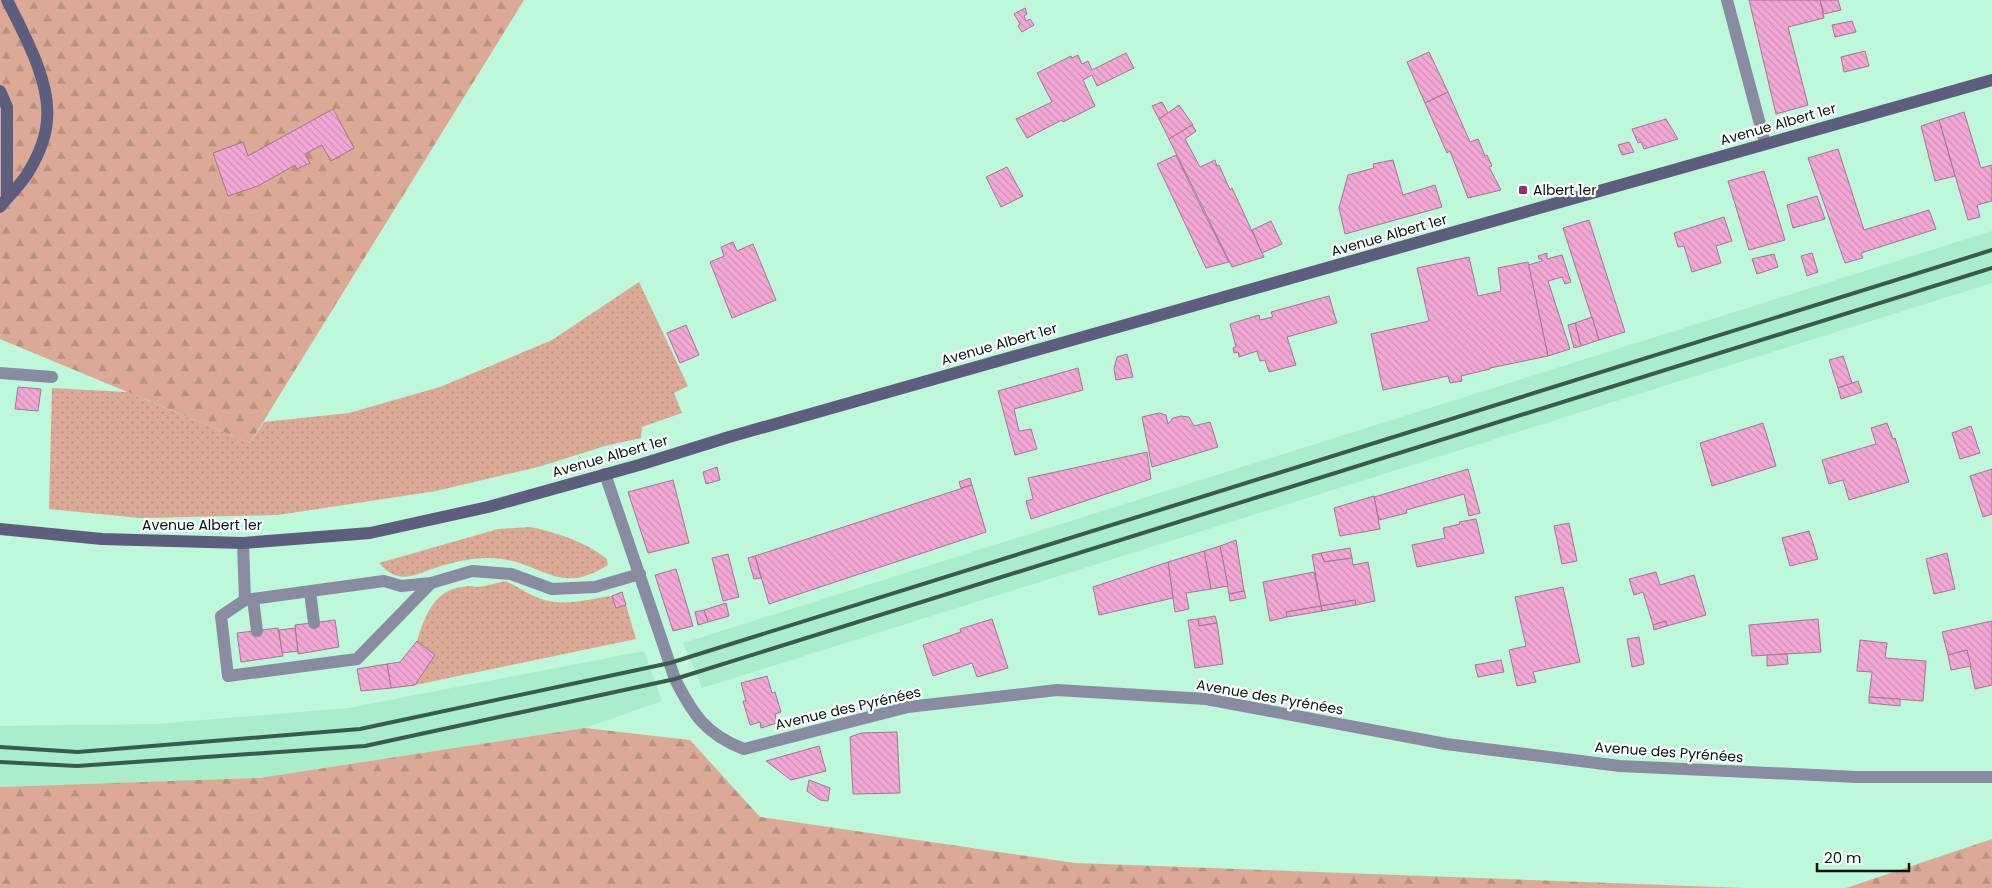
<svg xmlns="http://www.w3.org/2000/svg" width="1992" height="888" font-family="Poppins,sans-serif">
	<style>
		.built { fill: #aaedcb }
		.grass { fill: url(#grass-dots) }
		.forest { fill: url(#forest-firs) }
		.building { fill: url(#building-back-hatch); stroke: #a57592 }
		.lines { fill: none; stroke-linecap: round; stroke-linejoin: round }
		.lane { stroke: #898ba1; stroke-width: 12 }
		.street { stroke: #898ba1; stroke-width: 12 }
		.secondary { stroke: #5d5e7d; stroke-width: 12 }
		.rail { stroke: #3a5a4a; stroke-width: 4 }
		.poi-dot { fill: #9f257c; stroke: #fff; stroke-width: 2 }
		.labels { text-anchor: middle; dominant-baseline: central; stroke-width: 4.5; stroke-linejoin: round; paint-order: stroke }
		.street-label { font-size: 14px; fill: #01160c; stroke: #fff }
		.poi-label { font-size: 14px; fill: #01160c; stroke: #fff; text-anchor: start }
	</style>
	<defs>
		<pattern id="grass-dots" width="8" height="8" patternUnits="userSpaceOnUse" patternTransform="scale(1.25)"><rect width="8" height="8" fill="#dba995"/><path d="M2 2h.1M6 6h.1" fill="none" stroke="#ba917f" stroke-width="1.8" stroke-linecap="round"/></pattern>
		<pattern id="forest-firs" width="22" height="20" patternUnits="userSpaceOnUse" patternTransform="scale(1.25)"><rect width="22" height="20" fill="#dba995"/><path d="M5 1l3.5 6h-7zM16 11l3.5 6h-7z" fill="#ba917f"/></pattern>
		<pattern id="building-back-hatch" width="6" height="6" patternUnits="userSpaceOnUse" patternTransform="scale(1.25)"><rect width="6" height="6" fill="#f2a7d5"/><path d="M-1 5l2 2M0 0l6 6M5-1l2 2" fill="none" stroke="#ce8fb6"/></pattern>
	</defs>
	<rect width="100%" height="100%" fill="#bdf8da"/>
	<g class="built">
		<polygon points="1992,231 1992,283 702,688 683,643"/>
		<polygon points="644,651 662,701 585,728 259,778 0,787 0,726 154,724 348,708"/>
	</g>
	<g class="grass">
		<polygon points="639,282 688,386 674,393 682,413 642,427 641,438 605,446 538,467 436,491 278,515 140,518 49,509 52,388 127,392 250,443 264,422 349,413 440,387 552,340"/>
		<path d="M530,527C558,533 584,541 607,559L608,565C561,595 546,566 502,559C478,556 458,561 435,568C411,576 399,585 379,563L498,529Z"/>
		<path d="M505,581C517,586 529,595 541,599C564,607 588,599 612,596L616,608L626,605L636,639L415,685L435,655L417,641C426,613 435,587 470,586C473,586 474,587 478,587C486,586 496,583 505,581Z"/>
	</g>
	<g class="forest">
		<polygon points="0,0 524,0 250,443 0,339"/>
		<polygon points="585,728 690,740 760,817 1075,863 1744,888 0,888 0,787 259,778"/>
		<polygon points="1992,839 1992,888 1846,888"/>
	</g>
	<g class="building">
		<polygon points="1749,0 1820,0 1824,18 1788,27 1808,105 1776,114"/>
		<polygon points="1820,0 1838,0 1841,10 1824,14"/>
		<polygon points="1025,8 1027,14 1024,16 1026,21 1030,19 1034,25 1022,32 1018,26 1020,24 1014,14"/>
		<polygon points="1852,21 1856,32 1835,37 1832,25"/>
		<polygon points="1865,51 1869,66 1844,72 1841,57"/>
		<polygon points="1429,52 1448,92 1425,103 1407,62"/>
		<polygon points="1126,53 1134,68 1097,86 1092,75 1083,80 1095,106 1063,122 1062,120 1027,138 1016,119 1052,102 1037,73 1071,56 1072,58 1078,55 1082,64 1088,61 1092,70"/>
		<polygon points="1448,92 1470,142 1478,139 1485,156 1487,155 1492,166 1489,167 1501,190 1468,198 1450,151 1447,153 1425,103"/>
		<polygon points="1162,102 1168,113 1159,119 1152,106"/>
		<polygon points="1179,105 1193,125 1169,139 1159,119"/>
		<polygon points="333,109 354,148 331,161 322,145 305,154 310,163 297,169 295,165 258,186 228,196 213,153 243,142 248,156"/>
		<polygon points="1964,112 1981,168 1992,165 1992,201 1977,205 1980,217 1968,220 1939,120"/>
		<polygon points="1666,119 1678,139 1644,149 1641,142 1638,143 1632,129"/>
		<polygon points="1939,120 1955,176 1935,181 1921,126"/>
		<polygon points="1192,125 1196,131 1185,139 1200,167 1215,160 1217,166 1219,165 1230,190 1232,188 1264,257 1232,267 1169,139"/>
		<polygon points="1629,142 1634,152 1622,155 1618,145"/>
		<polygon points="1838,149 1864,230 1929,210 1936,229 1861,253 1863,258 1845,263 1808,158"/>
		<polygon points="1176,155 1203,211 1229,262 1206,268 1157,164"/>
		<polygon points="1393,160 1403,195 1435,185 1442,207 1345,234 1339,208 1348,175 1374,168 1373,164"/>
		<polygon points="1007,167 1023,196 1001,207 986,177"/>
		<polygon points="1764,171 1785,240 1749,250 1728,181"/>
		<polygon points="1817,196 1825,219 1793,228 1787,205"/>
		<polygon points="1724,217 1732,241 1716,246 1721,263 1692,272 1684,246 1678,247 1674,233"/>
		<polygon points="1589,220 1625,332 1599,340 1563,228"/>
		<polygon points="1271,221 1282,244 1262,253 1252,230"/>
		<polygon points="733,242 737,251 753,244 776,300 732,318 710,262 724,256 721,247"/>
		<polygon points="1547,253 1547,259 1562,255 1571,282 1565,284 1562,277 1548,281 1570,349 1548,356 1528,265 1542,261 1542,259 1539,259 1538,256"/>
		<polygon points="1812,253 1818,272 1807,276 1801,256"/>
		<polygon points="1774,254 1778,267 1757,274 1752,259"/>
		<polygon points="1469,257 1478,296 1501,291 1498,268 1528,262 1548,356 1490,368 1490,369 1461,376 1462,381 1450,383 1448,376 1383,390 1371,334 1429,321 1417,268"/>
		<polygon points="1329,296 1337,323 1287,337 1296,365 1269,372 1265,360 1260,361 1257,351 1239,357 1238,352 1234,353 1233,348 1236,347 1230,324 1259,315 1260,320 1273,317 1271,312"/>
		<polygon points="1592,317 1599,340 1581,346 1575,323"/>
		<polygon points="1575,323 1581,346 1574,348 1568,325"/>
		<polygon points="686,325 699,355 680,363 667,333"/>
		<polygon points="1127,354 1133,377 1116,380 1114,369 1117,357"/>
		<polygon points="1843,356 1852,383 1838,388 1829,360"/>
		<polygon points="1078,368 1083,390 1014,409 1019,431 1031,429 1037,449 1015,455 998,391"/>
		<polygon points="1858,381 1862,392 1841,399 1838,388"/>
		<polygon points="18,387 41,389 38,411 15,409"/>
		<polygon points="1159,413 1166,415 1168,424 1173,418 1181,416 1189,417 1194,426 1210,422 1218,447 1152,467 1142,417"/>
		<polygon points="1763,423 1776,466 1712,486 1700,443"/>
		<polygon points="1887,423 1893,439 1895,438 1909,482 1849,500 1843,480 1829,484 1822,460 1876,444 1871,428"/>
		<polygon points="1971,426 1980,453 1960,459 1952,433"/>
		<polygon points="1147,452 1151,479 1031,519 1026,501 1033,499 1028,478"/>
		<polygon points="717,467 720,480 706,484 703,472"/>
		<polygon points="1468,469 1480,513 1469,516 1464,494 1406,510 1407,513 1379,520 1374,497"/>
		<polygon points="1992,469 1992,514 1983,517 1970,476"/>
		<polygon points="970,478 972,485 961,488 959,482"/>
		<polygon points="673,480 689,543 648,553 628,492"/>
		<polygon points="972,485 986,532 769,604 755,556"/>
		<polygon points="1374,496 1380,529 1340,536 1334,508"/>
		<polygon points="1476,519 1484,553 1417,567 1412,545 1445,538 1443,528 1460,524 1459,522"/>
		<polygon points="1569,523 1577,561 1562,564 1554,526"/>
		<polygon points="1809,531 1818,559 1790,566 1782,538"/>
		<polygon points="1236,540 1244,591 1229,594 1220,546"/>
		<polygon points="1220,546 1228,586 1211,589 1204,551"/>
		<polygon points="1350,548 1352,558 1324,562 1321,553"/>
		<polygon points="1204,551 1211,589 1186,593 1189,609 1175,612 1168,562"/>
		<polygon points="1321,553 1324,562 1352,558 1353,565 1368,562 1375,601 1356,605 1355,600 1321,606 1312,555"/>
		<polygon points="1947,553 1955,589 1934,594 1926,559"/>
		<polygon points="728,554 739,597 723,601 712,558"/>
		<polygon points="755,556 761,578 754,579 748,558"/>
		<polygon points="1168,562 1173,598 1099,615 1093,587"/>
		<polygon points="676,569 693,626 673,631 655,575"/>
		<polygon points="1314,572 1321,606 1286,612 1287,617 1270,621 1263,582"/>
		<polygon points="1656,572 1660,585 1694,575 1706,615 1667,626 1666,621 1653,625 1643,592 1634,595 1629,579"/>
		<polygon points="1563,587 1580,662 1533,672 1536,682 1517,686 1509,650 1526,646 1515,597"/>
		<polygon points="1244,591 1246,598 1230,601 1229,594"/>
		<polygon points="622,592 626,605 616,608 612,596"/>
		<polygon points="1355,600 1356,605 1322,611 1321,606"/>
		<polygon points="726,603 729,616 708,622 704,610"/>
		<polygon points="1321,606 1322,611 1287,617 1286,612"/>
		<polygon points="704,610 708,622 698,625 695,612"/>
		<polygon points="1215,616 1217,623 1199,626 1198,619"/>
		<polygon points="992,619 1008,668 977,677 972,663 933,676 923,645 961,632 960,629"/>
		<polygon points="1198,619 1199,626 1217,623 1223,664 1195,668 1188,620"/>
		<polygon points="1818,619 1821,652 1752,656 1749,625"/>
		<polygon points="335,620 339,647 298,654 295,625"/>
		<polygon points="1666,621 1667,626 1654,630 1653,625"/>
		<polygon points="1992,621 1992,685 1975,689 1967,650 1948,655 1942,632"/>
		<polygon points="278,628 283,656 241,662 237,633"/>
		<polygon points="295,628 298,651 282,653 279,630"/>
		<polygon points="1639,637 1644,664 1632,667 1627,639"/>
		<polygon points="1860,640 1887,643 1885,658 1926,661 1923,701 1869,697 1872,672 1857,671"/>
		<polygon points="417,641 435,655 415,685 391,688 387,664 400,662"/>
		<polygon points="1967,650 1971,666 1951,670 1948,655"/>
		<polygon points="1787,654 1788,664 1767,666 1767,655"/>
		<polygon points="1501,660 1504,672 1478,677 1475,665"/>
		<polygon points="387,664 391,688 361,691 357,669"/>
		<polygon points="767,676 772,693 775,692 781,712 775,714 777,723 761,728 760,722 750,725 743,701 746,701 741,683"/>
		<polygon points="1869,697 1900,699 1900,706 1869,703"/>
		<polygon points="897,732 900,793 853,794 850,737 861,733"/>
		<polygon points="819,746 826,771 791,780 766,761"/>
		<polygon points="809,780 830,788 828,801 820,800 807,791"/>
	</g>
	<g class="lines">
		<g class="lane">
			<polyline points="0,373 52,377"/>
			<polyline points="243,543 245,600 384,581 401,586 431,583 472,571 511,574 552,589 595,587 640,574"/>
			<polyline points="310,592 314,623"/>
			<polyline points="253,599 257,631"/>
			<polyline points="245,600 221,616 228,676 357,659 431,583"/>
		</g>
		<g class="street">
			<polyline points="1727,0 1765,143"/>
			<path d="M605,474L675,679C692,713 706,735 744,749L908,707L1057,690L1206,699L1446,744L1620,766L1857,777H1992"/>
		</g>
		<g class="secondary">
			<polyline points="0,91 7,107 7,197"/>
			<path d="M0,207C9,195 22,184 29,171C38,156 46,137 47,120C51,82 24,34 7,0"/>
			<polyline points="0,529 102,539 243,543 370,533 488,507 639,465 729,437 1992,80"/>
		</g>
		<g class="rail">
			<polyline points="0,747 78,752 360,729 670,663 1992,250"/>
			<polyline points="0,762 77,766 365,746 675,679 1992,268"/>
		</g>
	</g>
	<rect class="poi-dot" x="1518" y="185" width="10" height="10" rx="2.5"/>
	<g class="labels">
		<g class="street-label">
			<text transform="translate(1778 124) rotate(-16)">Avenue Albert 1er</text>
			<text transform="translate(1389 235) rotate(-16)">Avenue Albert 1er</text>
			<text transform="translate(999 344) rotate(-16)">Avenue Albert 1er</text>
			<text transform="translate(610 456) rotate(-16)">Avenue Albert 1er</text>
			<text x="202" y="525">Avenue Albert 1er</text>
			<text transform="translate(1270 697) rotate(10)">Avenue des Pyrénées</text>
			<text transform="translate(848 708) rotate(-13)">Avenue des Pyrénées</text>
			<text transform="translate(1669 752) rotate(4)">Avenue des Pyrénées</text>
		</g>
		<g class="poi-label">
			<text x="1533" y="190">Albert 1er</text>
		</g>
	</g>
	<path d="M1817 863v8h92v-8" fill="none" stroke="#01160c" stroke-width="2.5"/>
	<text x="1824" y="863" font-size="15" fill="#01160c" stroke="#ffffff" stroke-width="4" paint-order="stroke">20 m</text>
</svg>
